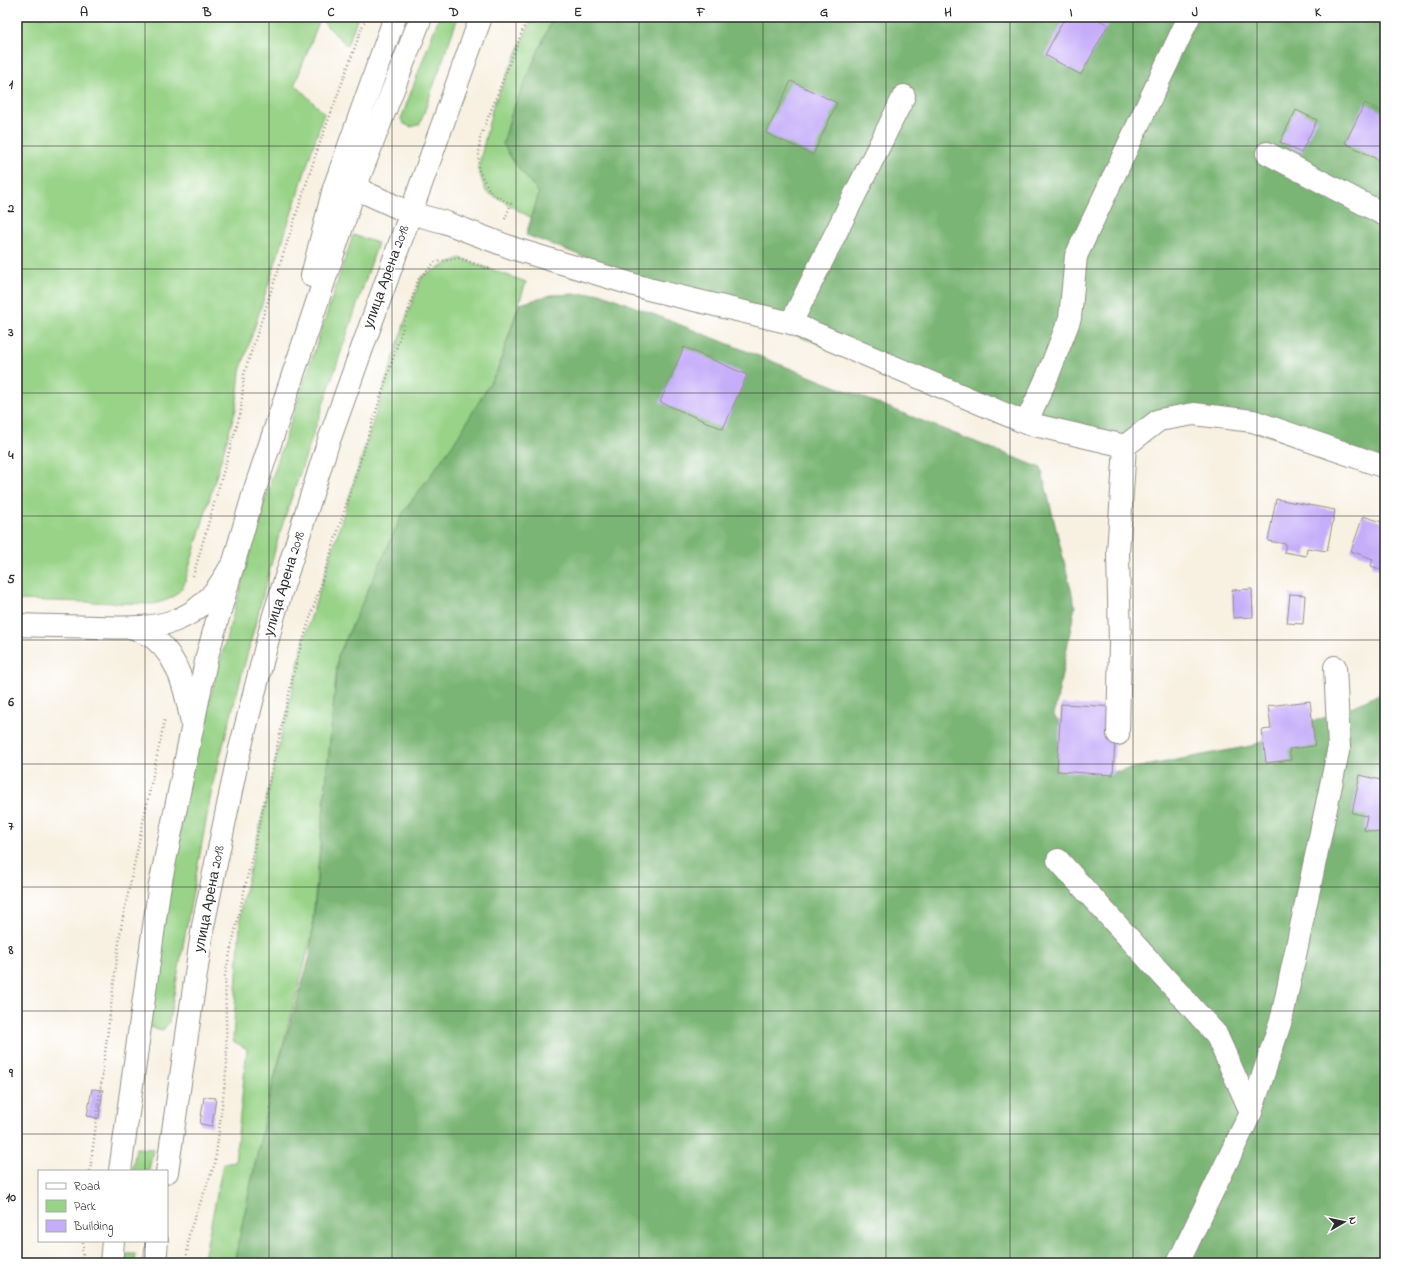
<svg xmlns="http://www.w3.org/2000/svg" width="1402" height="1280" font-family="'Indie Flower',sans-serif">
	<style>
		.green { fill: #98d387; stroke: #627f59 }
		.forest { fill: #7ab574; stroke: #527050 }
		.building { fill: #c6adf9 }
		.lines { fill: none; stroke-linecap: round; stroke-linejoin: round }
		.minor-casing { stroke: #928e86; stroke-width: 24 }
		.major-casing { stroke: #928e86; stroke-width: 24 }
		.path { stroke: #928e86; stroke-width: 2.5; stroke-dasharray: 1 3; stroke-linecap: butt }
		.minor { stroke: #fff; stroke-width: 22 }
		.major { stroke: #fff; stroke-width: 22 }
		.grid { fill: none; stroke: #2b2b2b; stroke-width: 1; stroke-opacity: 0.55 }
		.labels { text-anchor: middle; dominant-baseline: central; stroke-width: 3; stroke-linejoin: round; paint-order: stroke }
		.street-label { font-size: 14px; fill: #2b2b2b; stroke: #fff }
		.neatline { fill: none; stroke: #2b2b2b; stroke-width: 1.5 }
		.grid-label { font-size: 13px; text-anchor: middle; font-weight: bold; fill: #2b2b2b }
	</style>
	<rect width="100%" height="100%" fill="#fff"/>
	<filter id="ink" filterUnits="userSpaceOnUse"><feTurbulence type="fractalNoise" baseFrequency=".025" numOctaves="2"/><feDisplacementMap in="SourceGraphic" scale="8" xChannelSelector="R" yChannelSelector="G"/><feConvolveMatrix kernelMatrix="1 2 1 2 8 2 1 2 1" color-interpolation-filters="sRGB"/></filter>
	<filter id="wash" filterUnits="userSpaceOnUse"><feTurbulence type="fractalNoise" baseFrequency=".012" numOctaves="4" result="noise"/><feDisplacementMap in="SourceGraphic" scale="16" xChannelSelector="R" yChannelSelector="G"/><feGaussianBlur stdDeviation="0.9" result="paint"/><feColorMatrix in="noise" values="0 0 0 0 0 0 0 0 0 0 0 0 0 0 0 0 0 1.4 0 .05"/><feComposite in="paint" operator="in"/></filter>
	<g filter="url(#wash)">
		<rect width="100%" height="100%" fill="#f8f1e2"/>
		<g class="green">
			<path d="M17,17H358L347,46L320,19L295,84L324,113L240,372L236,409L184,585C175,598 167,601 153,604L17,600Z"/>
			<polygon points="439,17 458,17 420,124 412,127 404,124 401,119"/>
			<path d="M533,17H561L513,161L539,193L532,218C515,210 503,199 486,192L478,169L493,106Z"/>
			<polygon points="353,235 378,243 279,535 213,783 169,1022 163,1030 150,1027 148,1018 192,763 264,502"/>
			<polygon points="460,258 526,282 497,371 338,656 311,940 271,1090 234,1263 203,1263 223,1164 235,1162 247,1049 233,1041 241,907 304,639 407,315 422,276"/>
			<polygon points="136,1148 153,1149 149,1171 132,1171"/>
			<polygon points="122,1254 136,1254 135,1263 121,1263"/>
		</g>
		<g class="forest">
			<polygon points="553,17 1385,17 1385,470 1195,414 1125,446 1033,409 994,409 526,235 539,193 513,161 503,144 512,112"/>
			<polygon points="600,293 1041,468 1075,606 1054,716 1113,772 1251,746 1361,703 1385,691 1385,1263 234,1263 271,1090 310,956 338,656 403,513 458,437 497,371 520,304 551,295"/>
		</g>
		<g id="blocks">
			<g class="building">
				<polygon points="1065,17 1094,17 1108,25 1081,75 1045,55"/>
				<polygon points="791,81 837,103 813,155 766,133"/>
				<polygon points="1365,103 1385,113 1385,152 1381,161 1345,143"/>
				<polygon points="1296,110 1317,120 1301,153 1280,142"/>
				<polygon points="684,347 747,375 723,429 660,402"/>
				<polygon points="1276,499 1335,510 1327,551 1307,548 1306,556 1284,552 1286,544 1268,541"/>
				<polygon points="1363,516 1385,523 1385,571 1371,566 1373,559 1351,551"/>
				<polygon points="1252,589 1253,617 1233,618 1232,590"/>
				<polygon points="1290,594 1305,595 1303,624 1287,623"/>
				<polygon points="1310,701 1315,746 1289,749 1291,760 1266,763 1262,730 1271,729 1268,706"/>
				<polygon points="1061,704 1117,707 1113,775 1057,771"/>
				<polygon points="1360,775 1385,781 1385,838 1379,837 1380,833 1364,830 1367,816 1352,813"/>
				<polygon points="92,1089 103,1090 99,1118 87,1116"/>
				<polygon points="204,1097 216,1098 212,1126 200,1124"/>
			</g>
		</g>
	</g>
	<g filter="url(#ink)">
		<use href="#blocks" fill-opacity="0" stroke="#928e86" stroke-width="1"/>
		<g class="lines">
			<defs>
				<g id="minor">
					<polyline points="1267,153 1385,215"/>
					<polyline points="355,188 410,213 444,222 515,249 648,289 791,323 1026,423 1048,375 1070,318 1076,256 1189,17"/>
					<polyline points="791,323 904,96"/>
					<polyline points="1026,423 1125,446"/>
					<path d="M17,625C44,626 70,626 97,627C159,629 197,628 230,568"/>
					<path d="M136,629C142,632 149,635 155,639C180,660 186,693 192,723"/>
					<polyline points="1118,734 1120,643 1118,553 1125,446 1159,420 1194,414 1253,421 1385,467"/>
					<polyline points="1058,860 1216,1034 1251,1112 1282,1017 1339,747 1335,667"/>
					<polyline points="1178,1263 1251,1112"/>
				</g>
				<g id="major">
					<polyline points="312,276 334,188 395,17"/>
					<polyline points="120,1171 159,890 207,656 254,492 355,188 421,17"/>
					<polyline points="167,1172 203,926 238,757 274,615 327,446 481,17"/>
					<polyline points="111,1263 113,1241"/>
					<polyline points="155,1263 157,1241"/>
				</g>
			</defs>
			<use href="#minor" class="minor-casing"/>
			<use href="#major" class="major-casing"/>
			<g class="path">
				<polyline points="505,219 511,204 491,193 478,169 480,138 528,17"/>
				<polyline points="193,576 241,411 244,374 317,151 366,17"/>
				<polyline points="90,1171 121,927 165,718"/>
				<polyline points="82,1263 83,1241"/>
				<polyline points="186,1263 189,1233 215,1163 227,1065 225,975 297,659 418,280 435,262 460,258 488,269 490,266"/>
			</g>
			<use href="#minor" class="minor"/>
			<use href="#major" class="major"/>
		</g>
	</g>
	<path class="grid" d="M145,17V1171M269,17V1263M392,17V1263M516,17V1263M639,17V1263M763,17V1263M886,17V1263M1010,17V1263M1133,17V1263M1257,17V1263M17,146H1385M17,269H1385M17,393H1385M17,516H1385M17,640H1385M17,764H1385M17,887H1385M17,1011H1385M17,1134H1385M145,1241V1263"/>
	<g class="labels">
		<g class="street-label">
			<text transform="translate(387 277) rotate(-70)">улица Арена 2018</text>
			<text transform="translate(285 584) rotate(-73)">улица Арена 2018</text>
			<text transform="translate(210 899) rotate(-79)">улица Арена 2018</text>
		</g>
	</g>
	<rect width="1402" height="1280" fill="none" stroke="#fff" stroke-width="44"/>
	<rect x="38" y="1170" width="130" height="72" fill="#ffffff" stroke="#aaaaaa"/>
	<rect x="46" y="1183" width="20" height="6" fill="#ffffff" stroke="#aaaaaa"/>
	<text x="74" y="1190" font-size="12" fill="#2b2b2b">Road</text>
	<rect x="46" y="1200" width="20" height="12" fill="#98d387" stroke="#aaaaaa"/>
	<text x="74" y="1210" font-size="12" fill="#2b2b2b">Park</text>
	<rect x="46" y="1220" width="20" height="12" fill="#c6adf9" stroke="#aaaaaa"/>
	<text x="74" y="1230" font-size="12" fill="#2b2b2b">Building</text>
	<g transform="translate(1344 1222) rotate(81)" stroke="#ffffff" stroke-width="3" paint-order="stroke">
	<path d="M0-3L7 15L0 10L-7 15Z" fill="#2b2b2b"/>
	<text y="-6" font-size="11" font-weight="bold" text-anchor="middle" fill="#2b2b2b">N</text>
	</g>
	<rect x="22" y="22" width="1358" height="1236" class="neatline"/>
	<g class="grid-label">
		<text x="84" y="16">A</text>
		<text x="207" y="16">B</text>
		<text x="331" y="16">C</text>
		<text x="454" y="16">D</text>
		<text x="578" y="16">E</text>
		<text x="701" y="16">F</text>
		<text x="824" y="16">G</text>
		<text x="948" y="16">H</text>
		<text x="1071" y="16">I</text>
		<text x="1195" y="16">J</text>
		<text x="1318" y="16">K</text>
		<text x="11" y="88">1</text>
		<text x="11" y="212">2</text>
		<text x="11" y="336">3</text>
		<text x="11" y="459">4</text>
		<text x="11" y="583">5</text>
		<text x="11" y="706">6</text>
		<text x="11" y="830">7</text>
		<text x="11" y="954">8</text>
		<text x="11" y="1077">9</text>
		<text x="11" y="1201">10</text>
	</g>
</svg>
